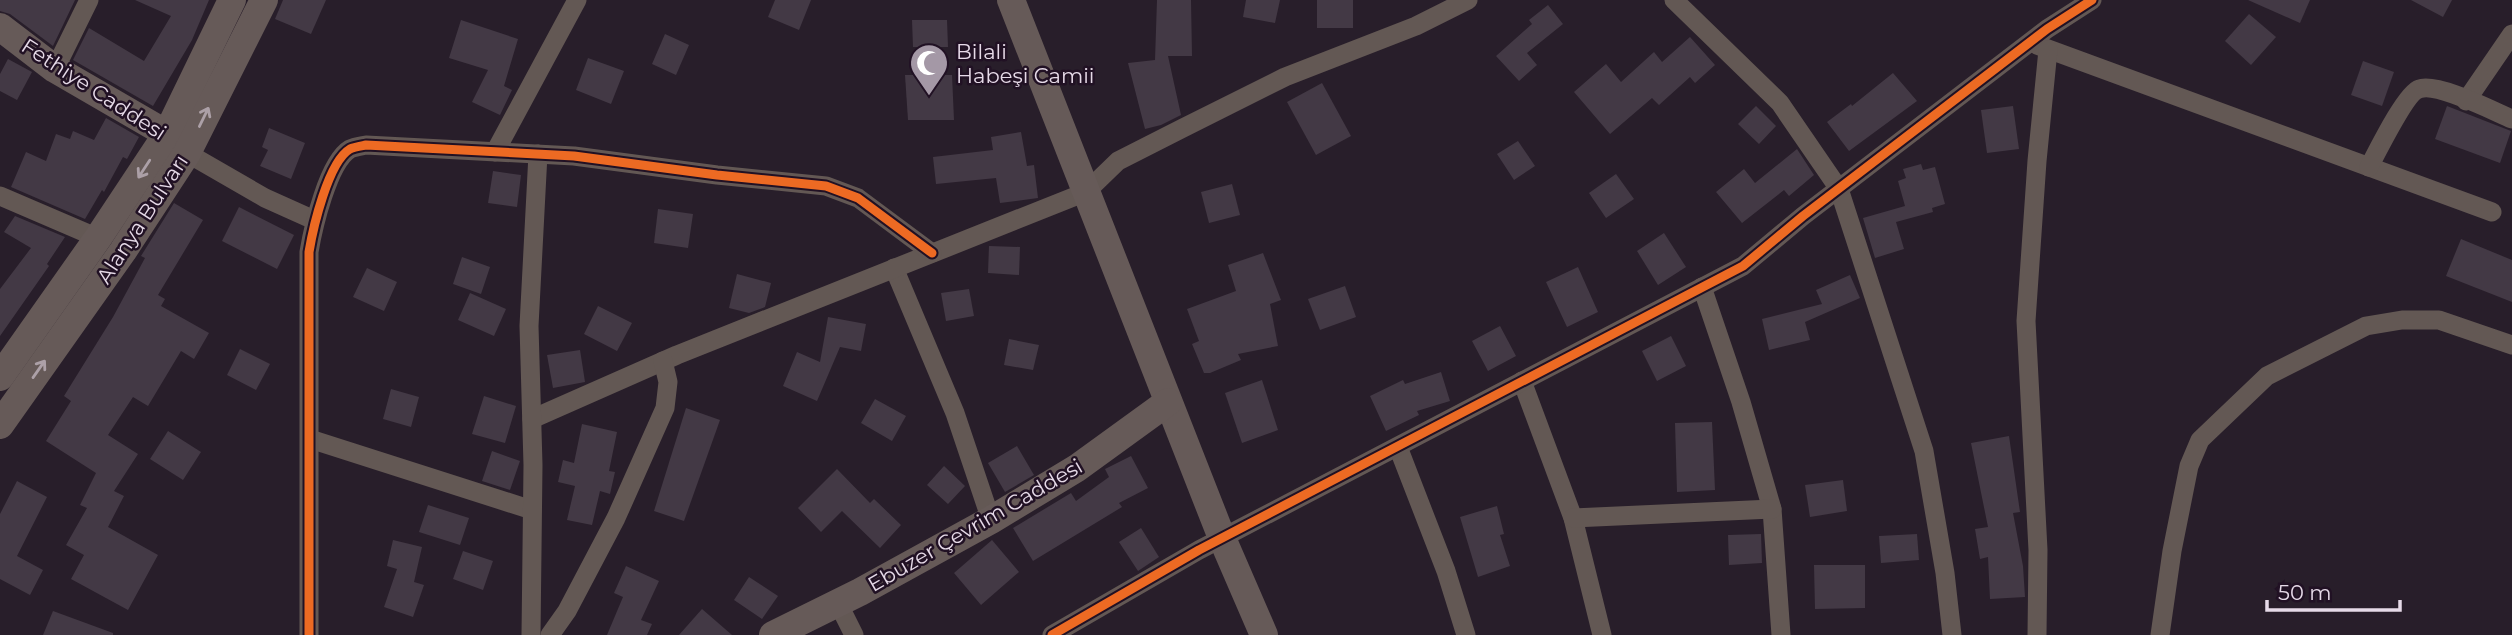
<svg xmlns="http://www.w3.org/2000/svg" width="2512" height="635" font-family="Montserrat,sans-serif">
	<style>
		.building { fill: #433945 }
		.lines { fill: none; stroke-linecap: round; stroke-linejoin: round }
		.street { stroke: #635854; stroke-width: 19 }
		.secondary { stroke: #665a58; stroke-width: 28 }
		.cycleway-casing { stroke: #211124; stroke-width: 13 }
		.cycleway { stroke: #ed6a23; stroke-width: 9 }
		.oneway { stroke: #aca0a7 }
		.labels { text-anchor: middle; dominant-baseline: central; stroke-width: 5; stroke-linejoin: round; paint-order: stroke }
		.poi-label { font-size: 21px; fill: #e6dae8; stroke: #211124; text-anchor: start }
		.street-label { font-size: 21px; fill: #e6dae8; stroke: #211124 }
	</style>
	<rect width="100%" height="100%" fill="#281e2a"/>
	<g class="building">
		<polygon points="0,0 75,0 53,46 10,14 0,11"/>
		<polygon points="135,0 209,0 192,40 153,106 73,60 89,28 144,61 171,16"/>
		<polygon points="283,0 326,0 311,34 275,19"/>
		<polygon points="775,0 811,0 799,30 768,17"/>
		<polygon points="1157,0 1191,0 1192,56 1168,56 1181,115 1161,125 1145,129 1128,63 1155,60"/>
		<polygon points="1246,0 1280,0 1275,23 1243,17"/>
		<rect x="1317" y="0" width="36" height="28"/>
		<polygon points="2248,0 2310,0 2300,23"/>
		<polygon points="2411,0 2452,0 2443,17"/>
		<polygon points="1548,5 1563,24 1527,53 1537,65 1519,81 1496,56 1532,24 1529,20"/>
		<polygon points="2249,14 2276,37 2251,65 2225,41"/>
		<polygon points="461,20 518,39 504,86 512,90 500,115 472,102 488,70 449,58"/>
		<polygon points="912,20 947,20 948,47 913,47"/>
		<polygon points="665,34 689,45 676,75 652,64"/>
		<polygon points="1690,37 1715,65 1695,83 1690,77 1659,105 1652,98 1610,134 1574,92 1606,64 1621,82 1654,52 1662,62"/>
		<polygon points="588,58 624,71 611,104 576,90"/>
		<polygon points="8,59 32,72 17,100 0,91 0,74"/>
		<polygon points="2363,61 2394,72 2382,106 2351,95"/>
		<polygon points="1893,73 1917,101 1849,151 1827,122 1851,104 1852,106"/>
		<polygon points="905,75 952,75 954,120 908,120"/>
		<polygon points="1322,83 1351,136 1316,155 1287,102"/>
		<polygon points="1756,106 1776,126 1759,144 1738,124"/>
		<polygon points="2013,106 2019,149 1987,153 1981,110"/>
		<polygon points="2447,106 2511,131 2500,163 2435,139"/>
		<polygon points="106,118 139,137 127,159 123,157 104,192 102,190 85,219 11,187 26,152 46,161 56,134 70,139 73,131 94,140"/>
		<polygon points="269,128 305,143 291,179 260,166 268,150 262,147"/>
		<polygon points="1021,132 1027,166 1034,165 1038,198 1000,203 996,178 936,184 933,157 993,150 991,137"/>
		<polygon points="1518,141 1535,166 1514,180 1497,154"/>
		<polygon points="1797,149 1814,175 1789,196 1784,190 1742,223 1716,192 1744,169 1755,183"/>
		<polygon points="1921,164 1923,170 1935,167 1945,204 1932,208 1933,212 1896,222 1904,249 1875,258 1863,218 1905,206 1898,181 1906,178 1903,169"/>
		<polygon points="493,171 521,175 517,207 488,203"/>
		<polygon points="1616,174 1634,199 1606,218 1589,193"/>
		<polygon points="1232,184 1240,215 1209,223 1201,192"/>
		<polygon points="174,203 203,220 158,295 165,299 161,306 209,333 194,359 181,351 148,406 133,397 108,435 138,454 114,491 124,496 108,527 158,555 128,610 71,579 84,555 66,545 87,508 80,505 96,473 46,441 71,401 64,396 113,317 145,258 141,256"/>
		<polygon points="239,207 294,235 277,269 222,241"/>
		<polygon points="658,209 693,214 688,248 654,243"/>
		<polygon points="15,216 65,237 47,264 49,266 0,336 0,289 31,248 4,232"/>
		<polygon points="1664,233 1686,267 1658,285 1637,251"/>
		<polygon points="2461,239 2512,260 2512,302 2446,276"/>
		<polygon points="989,246 1020,247 1019,275 988,273"/>
		<polygon points="1263,253 1281,300 1270,304 1278,346 1238,354 1241,360 1210,373 1204,373 1192,344 1199,341 1187,309 1236,291 1228,265"/>
		<polygon points="462,257 490,267 481,294 453,284"/>
		<polygon points="1578,267 1598,312 1567,327 1546,282"/>
		<polygon points="367,268 397,282 384,311 353,297"/>
		<polygon points="737,274 771,283 765,307 749,313 729,308"/>
		<polygon points="1850,275 1860,298 1805,322 1810,340 1769,350 1762,319 1822,304 1816,290"/>
		<polygon points="1345,286 1356,317 1320,330 1308,299"/>
		<polygon points="969,289 974,316 946,321 941,293"/>
		<polygon points="470,293 506,309 494,336 458,320"/>
		<polygon points="598,306 632,323 617,351 584,334"/>
		<polygon points="828,317 866,324 861,351 840,347 817,401 783,386 797,352 820,362"/>
		<polygon points="1500,326 1516,356 1488,371 1472,341"/>
		<polygon points="1671,336 1686,366 1657,381 1642,351"/>
		<polygon points="1009,339 1039,345 1033,370 1004,365"/>
		<polygon points="240,349 270,364 256,390 227,375"/>
		<polygon points="580,350 585,382 553,388 547,355"/>
		<polygon points="1441,372 1450,401 1417,411 1419,415 1386,431 1370,396 1403,380 1405,384"/>
		<polygon points="1262,380 1278,430 1242,443 1225,393"/>
		<polygon points="391,389 419,397 411,427 383,419"/>
		<polygon points="484,396 516,406 505,443 472,434"/>
		<polygon points="875,399 906,416 892,441 861,423"/>
		<polygon points="686,408 720,420 684,521 654,511"/>
		<polygon points="1712,422 1715,490 1677,492 1675,423"/>
		<polygon points="582,424 617,432 609,471 615,472 610,494 600,491 592,525 567,520 575,486 558,482 563,460 574,463"/>
		<polygon points="168,431 201,452 183,480 150,459"/>
		<polygon points="2009,436 2020,512 2013,513 2023,566 2025,597 1990,599 1988,557 1980,559 1975,529 1988,527 1971,443"/>
		<polygon points="1017,446 1034,475 1005,492 988,463"/>
		<polygon points="492,451 520,461 510,490 482,481"/>
		<polygon points="1131,456 1148,488 1119,503 1122,507 1033,561 1013,528 1071,493 1076,501 1109,477 1105,469"/>
		<polygon points="944,466 965,486 948,504 927,485"/>
		<polygon points="837,469 870,503 874,499 901,525 880,548 842,511 821,532 798,508"/>
		<polygon points="1843,480 1847,511 1810,517 1805,485"/>
		<polygon points="17,481 47,497 17,556 43,570 30,595 0,579 0,514"/>
		<polygon points="428,505 469,518 460,545 419,532"/>
		<polygon points="1497,506 1504,534 1500,535 1510,566 1478,577 1460,517"/>
		<polygon points="1141,528 1159,557 1138,571 1119,542"/>
		<polygon points="1761,534 1762,563 1729,565 1728,535"/>
		<polygon points="1917,534 1919,560 1881,563 1879,536"/>
		<polygon points="393,540 422,547 414,582 424,585 413,617 384,607 397,569 387,566"/>
		<polygon points="992,540 1019,572 981,605 954,573"/>
		<polygon points="463,551 493,561 483,590 453,579"/>
		<polygon points="1814,565 1865,565 1865,608 1815,609"/>
		<polygon points="626,566 659,581 641,620 652,624 647,635 607,635 623,597 614,593"/>
		<polygon points="749,577 778,596 762,619 734,600"/>
		<polygon points="702,609 732,635 679,635"/>
		<polygon points="53,611 113,633 113,635 43,635"/>
	</g>
	<g class="lines">
		<g class="street">
			<polyline points="1674,0 1780,103 1839,189 1924,451 1945,573 1952,635"/>
			<polyline points="2037,45 2492,212"/>
			<polyline points="55,69 89,0"/>
			<polyline points="2466,101 2512,34"/>
			<polyline points="495,152 577,0"/>
			<polyline points="187,153 265,198 314,220"/>
			<path d="M2369,167C2377,152 2406,93 2419,89C2437,82 2493,111 2512,119"/>
			<polyline points="0,196 98,238"/>
			<polyline points="894,268 955,413 991,520"/>
			<polyline points="1702,287 1741,402 1772,509 1781,635"/>
			<polyline points="1522,381 1573,518 1602,635"/>
			<polyline points="532,419 677,355 1086,192 1118,161 1183,128 1285,77 1416,26 1468,0"/>
			<polyline points="310,439 532,510"/>
			<polyline points="1398,447 1446,571 1466,635"/>
			<polyline points="1573,518 1772,509"/>
			<polyline points="838,603 854,635"/>
			<path d="M309,635V252C313,228 328,162 350,149C354,147 361,146 366,145L574,156L717,175L826,186L858,198L932,253"/>
			<polyline points="531,635 533,465 529,326 538,154"/>
			<polyline points="550,635 567,611 616,518 665,408 668,382 663,361"/>
			<polyline points="1052,635 1199,550 1743,266 1803,216 2047,29 2092,0"/>
			<polyline points="2037,635 2038,550 2026,321 2037,161 2048,50"/>
			<polyline points="2160,635 2172,551 2189,466 2200,440 2267,376 2366,326 2402,320 2439,320 2512,345"/>
		</g>
		<g class="secondary">
			<polyline points="1011,0 1222,538 1264,635"/>
			<polyline points="0,27 55,69 167,134 181,147"/>
			<polyline points="0,377 98,238 167,134 232,0"/>
			<polyline points="0,425 123,251 187,153 264,0"/>
			<polyline points="773,635 860,592 991,520 1077,468 1168,402"/>
		</g>
		<defs>
			<g id="cycleway">
				<path d="M309,635V252C313,228 328,162 350,149C354,147 361,146 366,145L574,156L717,175L826,186L858,198L932,253"/>
				<polyline points="1052,635 1199,550 1743,266 1803,216 2047,29 2092,0"/>
			</g>
		</defs>
		<use href="#cycleway" class="cycleway-casing"/>
		<use href="#cycleway" class="cycleway"/>
	</g>
	<defs><path id="oneway-shaft" d="M-6 0H5M1.5-3L5.5 0L1.5 3" fill="none" stroke-width="1.6" stroke-linecap="round" stroke-linejoin="round" transform="scale(1.75)"/></defs>
	<g class="oneway">
		<use href="#oneway-shaft" transform="translate(204 117) rotate(-64)"/>
		<use href="#oneway-shaft" transform="translate(144 169) rotate(123)"/>
		<use href="#oneway-shaft" transform="translate(39 369) rotate(-55)"/>
	</g>
	<defs>
		<symbol id="mosque-pin" viewBox="-11 -11 22 30"><path d="M0 17L-7.5 6A9.5 9.5 0 1 1 7.5 6Z" fill="#a498a6" stroke="#211124"/><path d="M3.5-4.9A6 6 0 1 0 3.5 4.9A5 5 0 1 1 3.5-4.9Z" fill="#fff"/></symbol>
	</defs>
	<g fill-rule="evenodd">
		<use href="#mosque-pin" x="907" y="41" width="44" height="60"/>
	</g>
	<g class="labels">
		<g class="poi-label">
			<text x="956" y="51">Bilali<tspan x="956" dy="24">Habeşi Camii</tspan></text>
		</g>
		<g class="street-label">
			<text transform="translate(94 89) rotate(33)">Fethiye Caddesi</text>
			<text transform="translate(142 219) rotate(-57)">Alanya Bulvarı</text>
			<text transform="translate(975 525) rotate(-30)">Ebuzer Çevrim Caddesi</text>
		</g>
	</g>
	<path d="M2267 600v10h133v-10" fill="none" stroke="#e6dae8" stroke-width="3.5"/>
	<text x="2278" y="600" font-size="21" fill="#e6dae8" stroke="#211124" stroke-width="5" paint-order="stroke">50 m</text>
</svg>
